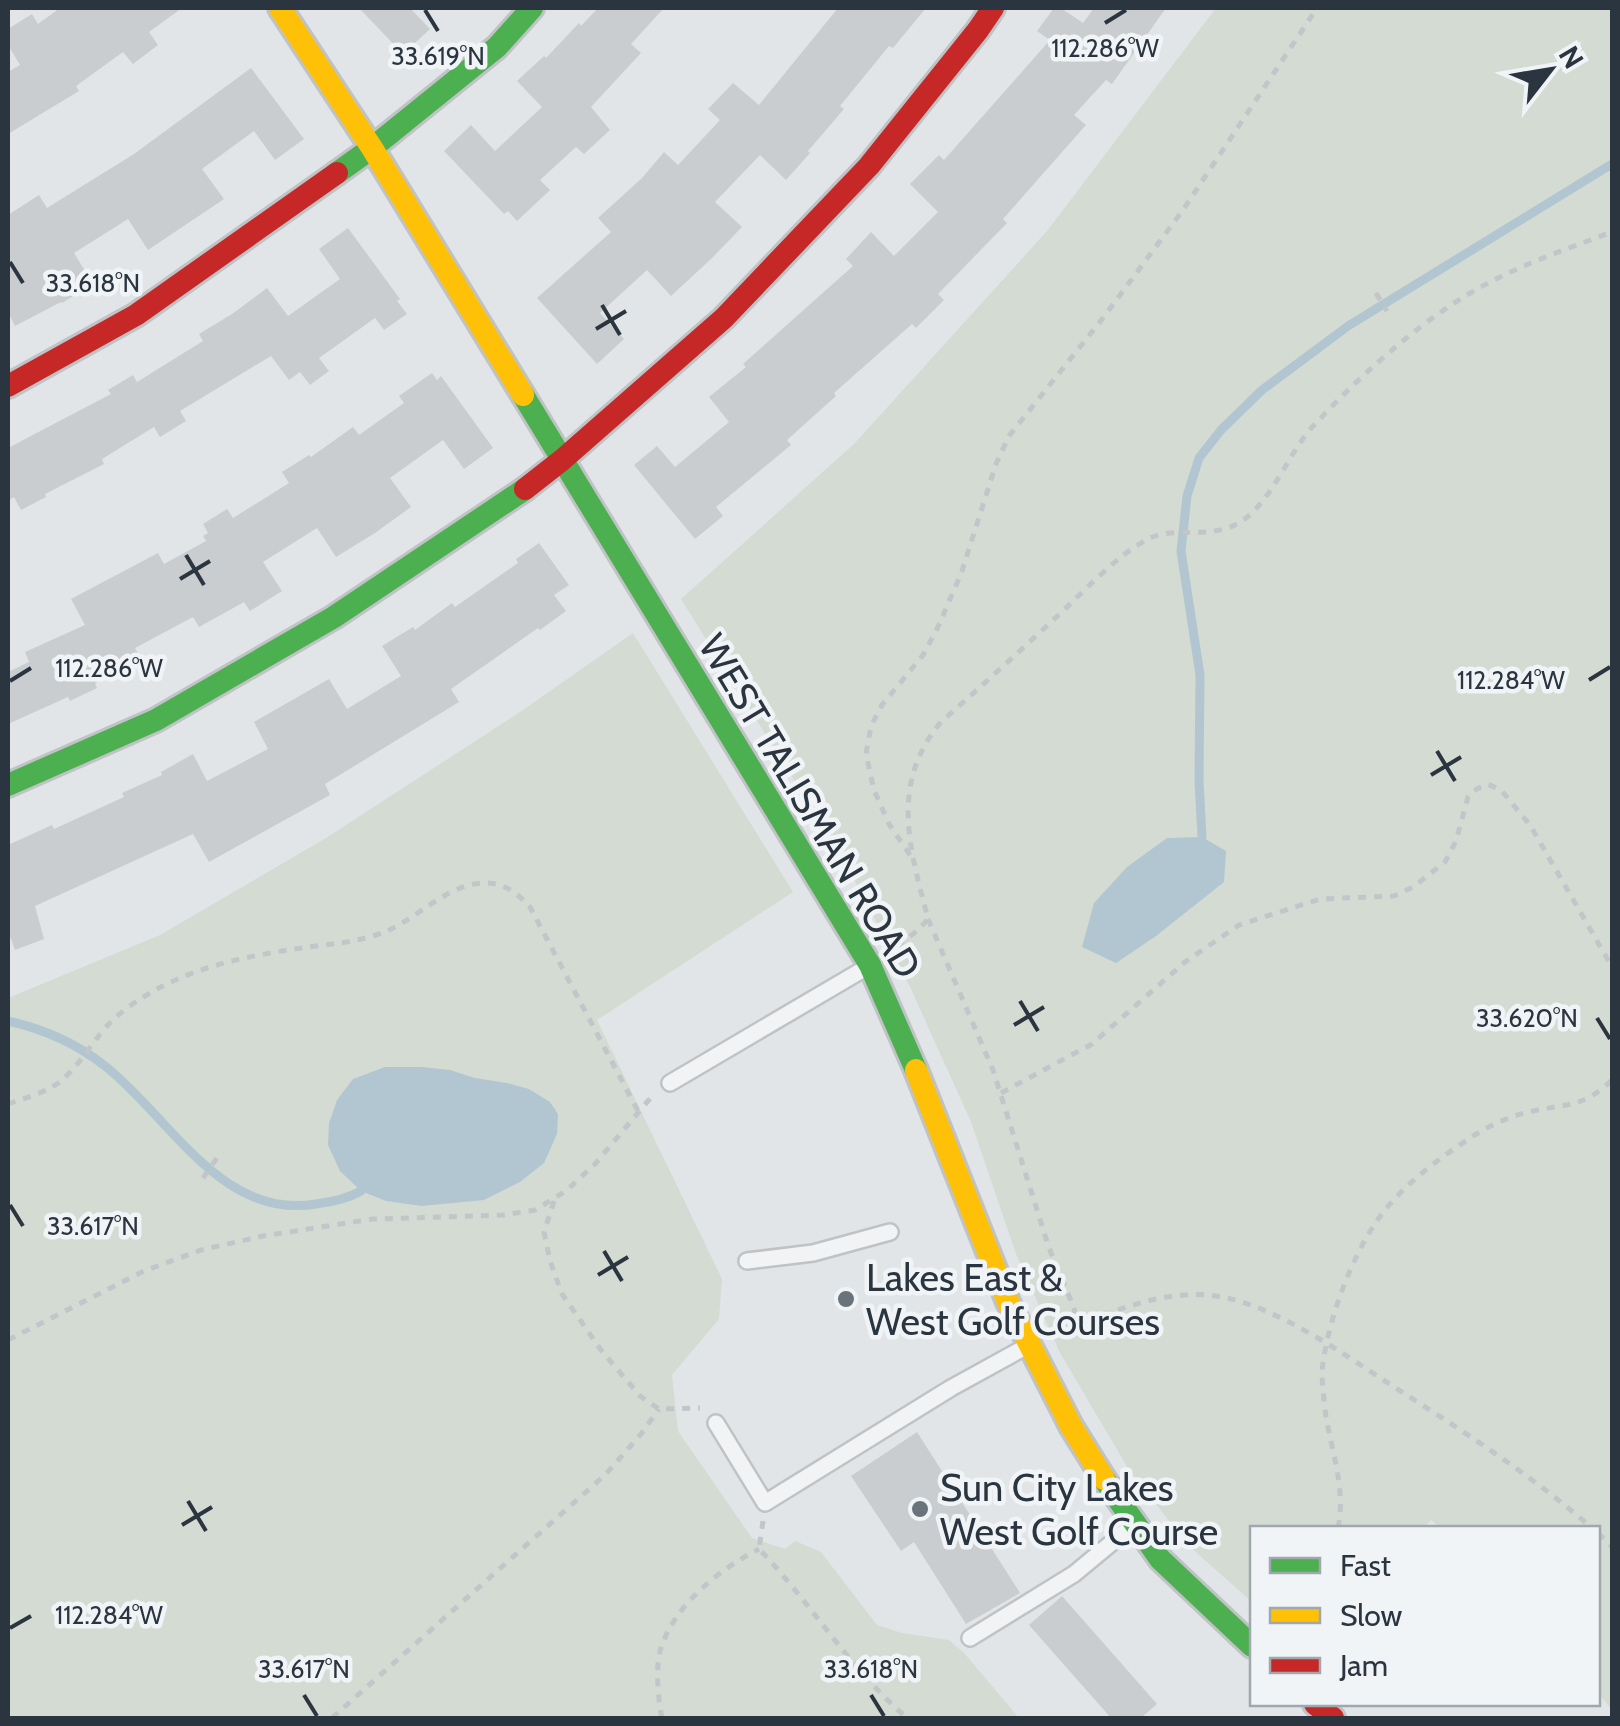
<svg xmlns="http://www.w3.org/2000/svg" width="1620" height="1726" font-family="Cabin,sans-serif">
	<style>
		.green { fill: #d4dbd3 }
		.water { fill: #b2c6d1 }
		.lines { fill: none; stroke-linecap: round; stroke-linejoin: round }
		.stream { stroke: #b2c6d1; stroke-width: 9 }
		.building { fill: #cacdcf }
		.lane-casing { stroke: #c0c3c5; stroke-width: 20 }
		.fast-casing { stroke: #c0c3c5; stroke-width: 28 }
		.slow-casing { stroke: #c0c3c5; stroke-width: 28 }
		.jam-casing { stroke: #c0c3c5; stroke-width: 28 }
		.path { stroke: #c3c6c8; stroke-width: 5; stroke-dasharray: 8 8; stroke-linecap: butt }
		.lane { stroke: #f1f3f4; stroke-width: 15 }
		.fast { stroke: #4caf50; stroke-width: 22 }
		.slow { stroke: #ffc107; stroke-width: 22 }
		.jam { stroke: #c62828; stroke-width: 22 }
		.ticks { fill: none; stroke: #2a353f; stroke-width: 4 }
		.poi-dot { fill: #6a737a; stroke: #f0f4f6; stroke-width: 4 }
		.labels { text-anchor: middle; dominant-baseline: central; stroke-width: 9; stroke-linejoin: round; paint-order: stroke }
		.street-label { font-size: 38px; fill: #2a353f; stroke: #f0f4f6 }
		.poi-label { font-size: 38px; fill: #2a353f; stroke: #f0f4f6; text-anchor: start }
		.ticks-label { font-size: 25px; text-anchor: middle; fill: #2a353f; stroke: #f0f4f6; stroke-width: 9; stroke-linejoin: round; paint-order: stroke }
	</style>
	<rect width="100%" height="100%" fill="#e2e5e7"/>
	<g class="green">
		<polygon points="1216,8 1612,8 1612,636 1611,664 1612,689 1612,1710 1598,1693 1598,1528 1440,1528 1431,1520 1424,1528 1252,1528 1252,1602 1189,1546 1129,1470 1060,1353 1016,1254 971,1122 911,989 844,860 681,599 854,444 1047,231"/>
		<polygon points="633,633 793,892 597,1020 722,1279 719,1319 672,1375 678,1431 752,1538 785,1549 795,1541 821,1552 877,1625 902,1633 949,1640 965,1654 1019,1718 8,1718 8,998 160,935 326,838 523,710"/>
	</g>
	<g class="water">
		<polygon points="1202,837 1226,851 1224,882 1156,936 1116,963 1082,947 1094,903 1127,867 1167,838"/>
		<polygon points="385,1067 421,1067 450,1070 475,1078 507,1083 529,1089 550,1102 558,1114 557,1134 544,1163 520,1182 484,1200 422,1206 386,1201 361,1191 340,1171 328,1145 329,1123 337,1100 353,1079"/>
	</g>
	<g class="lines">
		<g class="stream">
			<polyline points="1202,837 1199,780 1200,675 1181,551 1187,496 1199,458 1221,430 1262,390 1348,326 1612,164"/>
			<path d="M8,1021C44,1029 76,1043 105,1066C170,1117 221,1220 316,1204C332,1202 347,1199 361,1191"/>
		</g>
	</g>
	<g class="building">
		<polygon points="60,8 182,8 149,32 158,45 133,64 123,52 76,86 79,91 8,134 8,72 20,65 8,45 8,29 32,14 38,24"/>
		<polygon points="359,8 410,8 430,29 403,54"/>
		<polygon points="598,8 664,8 631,44 641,53 591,107 610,130 584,154 576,147 540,180 550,190 517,221 508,211 504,214 444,151 471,125 495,151 542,107 517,81 544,56 546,58 579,23 581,26"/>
		<polygon points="838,8 926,8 893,48 889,46 840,106 844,109 808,151 810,153 786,180 760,155 715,202 742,227 711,259 671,296 647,270 600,313 624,339 597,364 537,298 611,232 598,218 642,178 664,152 678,165 720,120 708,109 733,83 759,105"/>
		<polygon points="1054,8 1061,8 1083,23 1094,8 1166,8 1112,84 1106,80 1074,115 1086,125 1003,219 1007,223 938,294 944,300 916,328 912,324 834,393 836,396 787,440 791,445 716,507 723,516 695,539 634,465 657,446 675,467 729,422 709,397 746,367 743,364 853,266 846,259 871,232 894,256 938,212 910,184 939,155 944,160 1050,40 1037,31"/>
		<polygon points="251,68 304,139 275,160 254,131 202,169 224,199 148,250 128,219 74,253 93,284 62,303 61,302 15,326 8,312 8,215 39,195 47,208 134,154"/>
		<polygon points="348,228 400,299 397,301 407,314 384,330 375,318 319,358 329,371 310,385 300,372 289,380 271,356 180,411 186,421 160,437 154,427 102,459 104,464 45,494 46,497 21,510 14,497 8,501 8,448 111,394 108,390 133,375 137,382 203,341 199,334 232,314 267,288 288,316 340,279 319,249"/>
		<polygon points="432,373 437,380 441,376 493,448 464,469 443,440 390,478 411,507 375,533 336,557 317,528 263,562 282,591 250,611 244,602 199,627 193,617 135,648 141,658 95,683 97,688 70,701 68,697 8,724 8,672 29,662 25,652 85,625 71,599 158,553 164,564 206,541 203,536 208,533 203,524 227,509 233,518 289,483 282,472 309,455 311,457 353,427 359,435 404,403 399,396"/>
		<polygon points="539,543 569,585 554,595 566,611 540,630 538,628 451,689 459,702 325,784 330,795 209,862 193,834 35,906 44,939 15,950 8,931 8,845 52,825 54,829 124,797 122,793 162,775 161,772 193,754 207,781 268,749 254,722 329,679 347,709 401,676 382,646 413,627 415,630 452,603 455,607 518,563 516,559"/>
		<polygon points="917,1432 1020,1593 966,1624 914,1542 901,1551 851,1476"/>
		<polygon points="1062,1596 1157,1704 1141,1718 1111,1718 1029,1625"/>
	</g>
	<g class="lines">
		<defs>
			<g id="lane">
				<polyline points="670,1083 869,966"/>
				<polyline points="747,1261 813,1253 890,1232"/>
				<polyline points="716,1423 765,1503 951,1388 1029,1345"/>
				<polyline points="970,1638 1074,1574 1132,1526"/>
			</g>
			<g id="fast">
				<polyline points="337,173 372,148 497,47 532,8"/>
				<polyline points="523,395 870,965 916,1070"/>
				<polyline points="8,785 156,720 334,617 525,489"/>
				<polyline points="1104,1479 1160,1559 1252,1646"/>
			</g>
			<g id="slow">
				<polyline points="280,8 372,148 523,395"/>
				<polyline points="916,1070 1008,1302 1071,1426 1104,1479"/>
			</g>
			<g id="jam">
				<polyline points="8,386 136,315 337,173"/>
				<polyline points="525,489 562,460 724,318 869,166 978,30 993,8"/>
				<polyline points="1315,1704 1333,1718"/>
			</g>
		</defs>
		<use href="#lane" class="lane-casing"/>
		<use href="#fast" class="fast-casing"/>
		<use href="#slow" class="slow-casing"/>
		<use href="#jam" class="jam-casing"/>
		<g class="path">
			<polyline points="1376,293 1387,311"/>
			<polyline points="910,855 889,824 874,790 866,754 871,726 882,705 923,655 937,629 961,574 996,464 1009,436 1103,318 1183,210 1317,8"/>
			<polyline points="928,919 993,1070 1049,1248 1074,1308 1076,1320 1073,1327 1063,1331"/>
			<path d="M897,946L917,931L928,919C910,849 889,784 941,722C983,685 1024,647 1065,609C1090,585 1116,557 1146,540C1175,524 1210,542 1242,521C1273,500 1289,451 1315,424C1366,370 1426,315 1492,281C1531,261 1572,247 1612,232"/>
			<polyline points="1001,1093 1092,1044 1185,962 1239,925 1320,899 1394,896 1413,887 1445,862 1456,841 1468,797 1473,791 1487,784 1501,790 1530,825 1612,967"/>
			<path d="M8,1104C24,1098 42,1094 57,1084C78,1068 89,1046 107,1026C116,1016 130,1005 142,998C191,966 252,955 309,947C332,944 354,942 376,935C410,925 435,894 470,885C496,878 514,889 530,907L639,1113"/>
			<polyline points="203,1178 217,1158"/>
			<polyline points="554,1201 544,1232 550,1261 562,1294 601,1350 640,1396 659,1409 700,1408"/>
			<path d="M1073,1327C1121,1308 1174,1286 1227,1298C1281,1310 1342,1353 1388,1383C1458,1428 1529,1473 1592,1528"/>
			<polyline points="8,1340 144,1271 201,1250 263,1236 373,1219 503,1215 535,1210 566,1191 595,1164 653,1095"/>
			<path d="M763,1521L759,1549C811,1603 850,1669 907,1718"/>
			<path d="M1338,1528C1347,1484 1328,1444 1324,1401C1323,1388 1321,1375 1323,1363C1330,1313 1357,1240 1391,1203C1413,1178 1440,1158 1467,1140C1486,1127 1507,1117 1529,1112C1566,1103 1582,1109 1612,1080"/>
			<polyline points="1598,1533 1612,1547"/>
			<polyline points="332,1718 605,1475 641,1434 659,1409"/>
			<path d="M662,1718C658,1699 655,1666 661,1648C675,1604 720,1569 759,1549"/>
		</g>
		<use href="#lane" class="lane"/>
		<use href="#fast" class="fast"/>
		<use href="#slow" class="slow"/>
		<use href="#jam" class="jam"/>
	</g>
	<path class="ticks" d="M425,10L438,31M1105,23L1126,10M10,262L23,283M602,305L620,335M596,329L626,311M186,555L204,585M180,579L210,561M1589,680L1610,667M10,681L31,668M1437,751L1455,781M1431,775L1461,757M1020,1001L1038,1031M1597,1018L1610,1039M1014,1025L1044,1007M10,1205L23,1226M604,1251L622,1281M598,1275L628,1257M188,1501L206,1531M182,1525L212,1507M10,1628L31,1616M304,1695L317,1716M871,1695L884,1716"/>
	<g class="poi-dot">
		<circle cx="846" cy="1299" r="10"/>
		<circle cx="920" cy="1509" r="10"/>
	</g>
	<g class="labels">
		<g class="street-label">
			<text transform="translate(810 806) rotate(59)">WEST TALISMAN ROAD</text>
		</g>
		<g class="poi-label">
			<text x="866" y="1277">Lakes East &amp;<tspan x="866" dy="44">West Golf Courses</tspan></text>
			<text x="940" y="1487">Sun City Lakes<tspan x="940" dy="44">West Golf Course</tspan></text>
		</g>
	</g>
	<g class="ticks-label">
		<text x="1105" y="57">112.286°W</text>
		<text x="438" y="65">33.619°N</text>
		<text x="93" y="292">33.618°N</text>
		<text x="109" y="677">112.286°W</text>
		<text x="1511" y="689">112.284°W</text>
		<text x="1527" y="1027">33.620°N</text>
		<text x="93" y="1235">33.617°N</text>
		<text x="109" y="1624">112.284°W</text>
		<text x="304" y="1678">33.617°N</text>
		<text x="871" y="1678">33.618°N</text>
	</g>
	<rect width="1620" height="1726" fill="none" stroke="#2a353f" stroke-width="20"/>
	<rect x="1250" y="1526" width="350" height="180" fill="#f0f4f6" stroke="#a1a8ad" stroke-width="2.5"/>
	<rect x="1270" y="1558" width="50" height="15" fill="#4caf50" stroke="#a1a8ad" stroke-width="2.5"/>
	<text x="1340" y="1576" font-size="30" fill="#2a353f">Fast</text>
	<rect x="1270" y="1608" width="50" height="15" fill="#ffc107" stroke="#a1a8ad" stroke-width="2.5"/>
	<text x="1340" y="1626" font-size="30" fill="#2a353f">Slow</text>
	<rect x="1270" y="1658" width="50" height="15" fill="#c62828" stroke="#a1a8ad" stroke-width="2.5"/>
	<text x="1340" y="1676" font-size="30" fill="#2a353f">Jam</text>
	<g transform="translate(1550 70) rotate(59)" stroke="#f0f4f6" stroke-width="8" paint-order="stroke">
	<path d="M0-8L18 38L0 25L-18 38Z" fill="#2a353f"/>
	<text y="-15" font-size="28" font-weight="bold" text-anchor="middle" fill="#2a353f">N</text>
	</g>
</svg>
